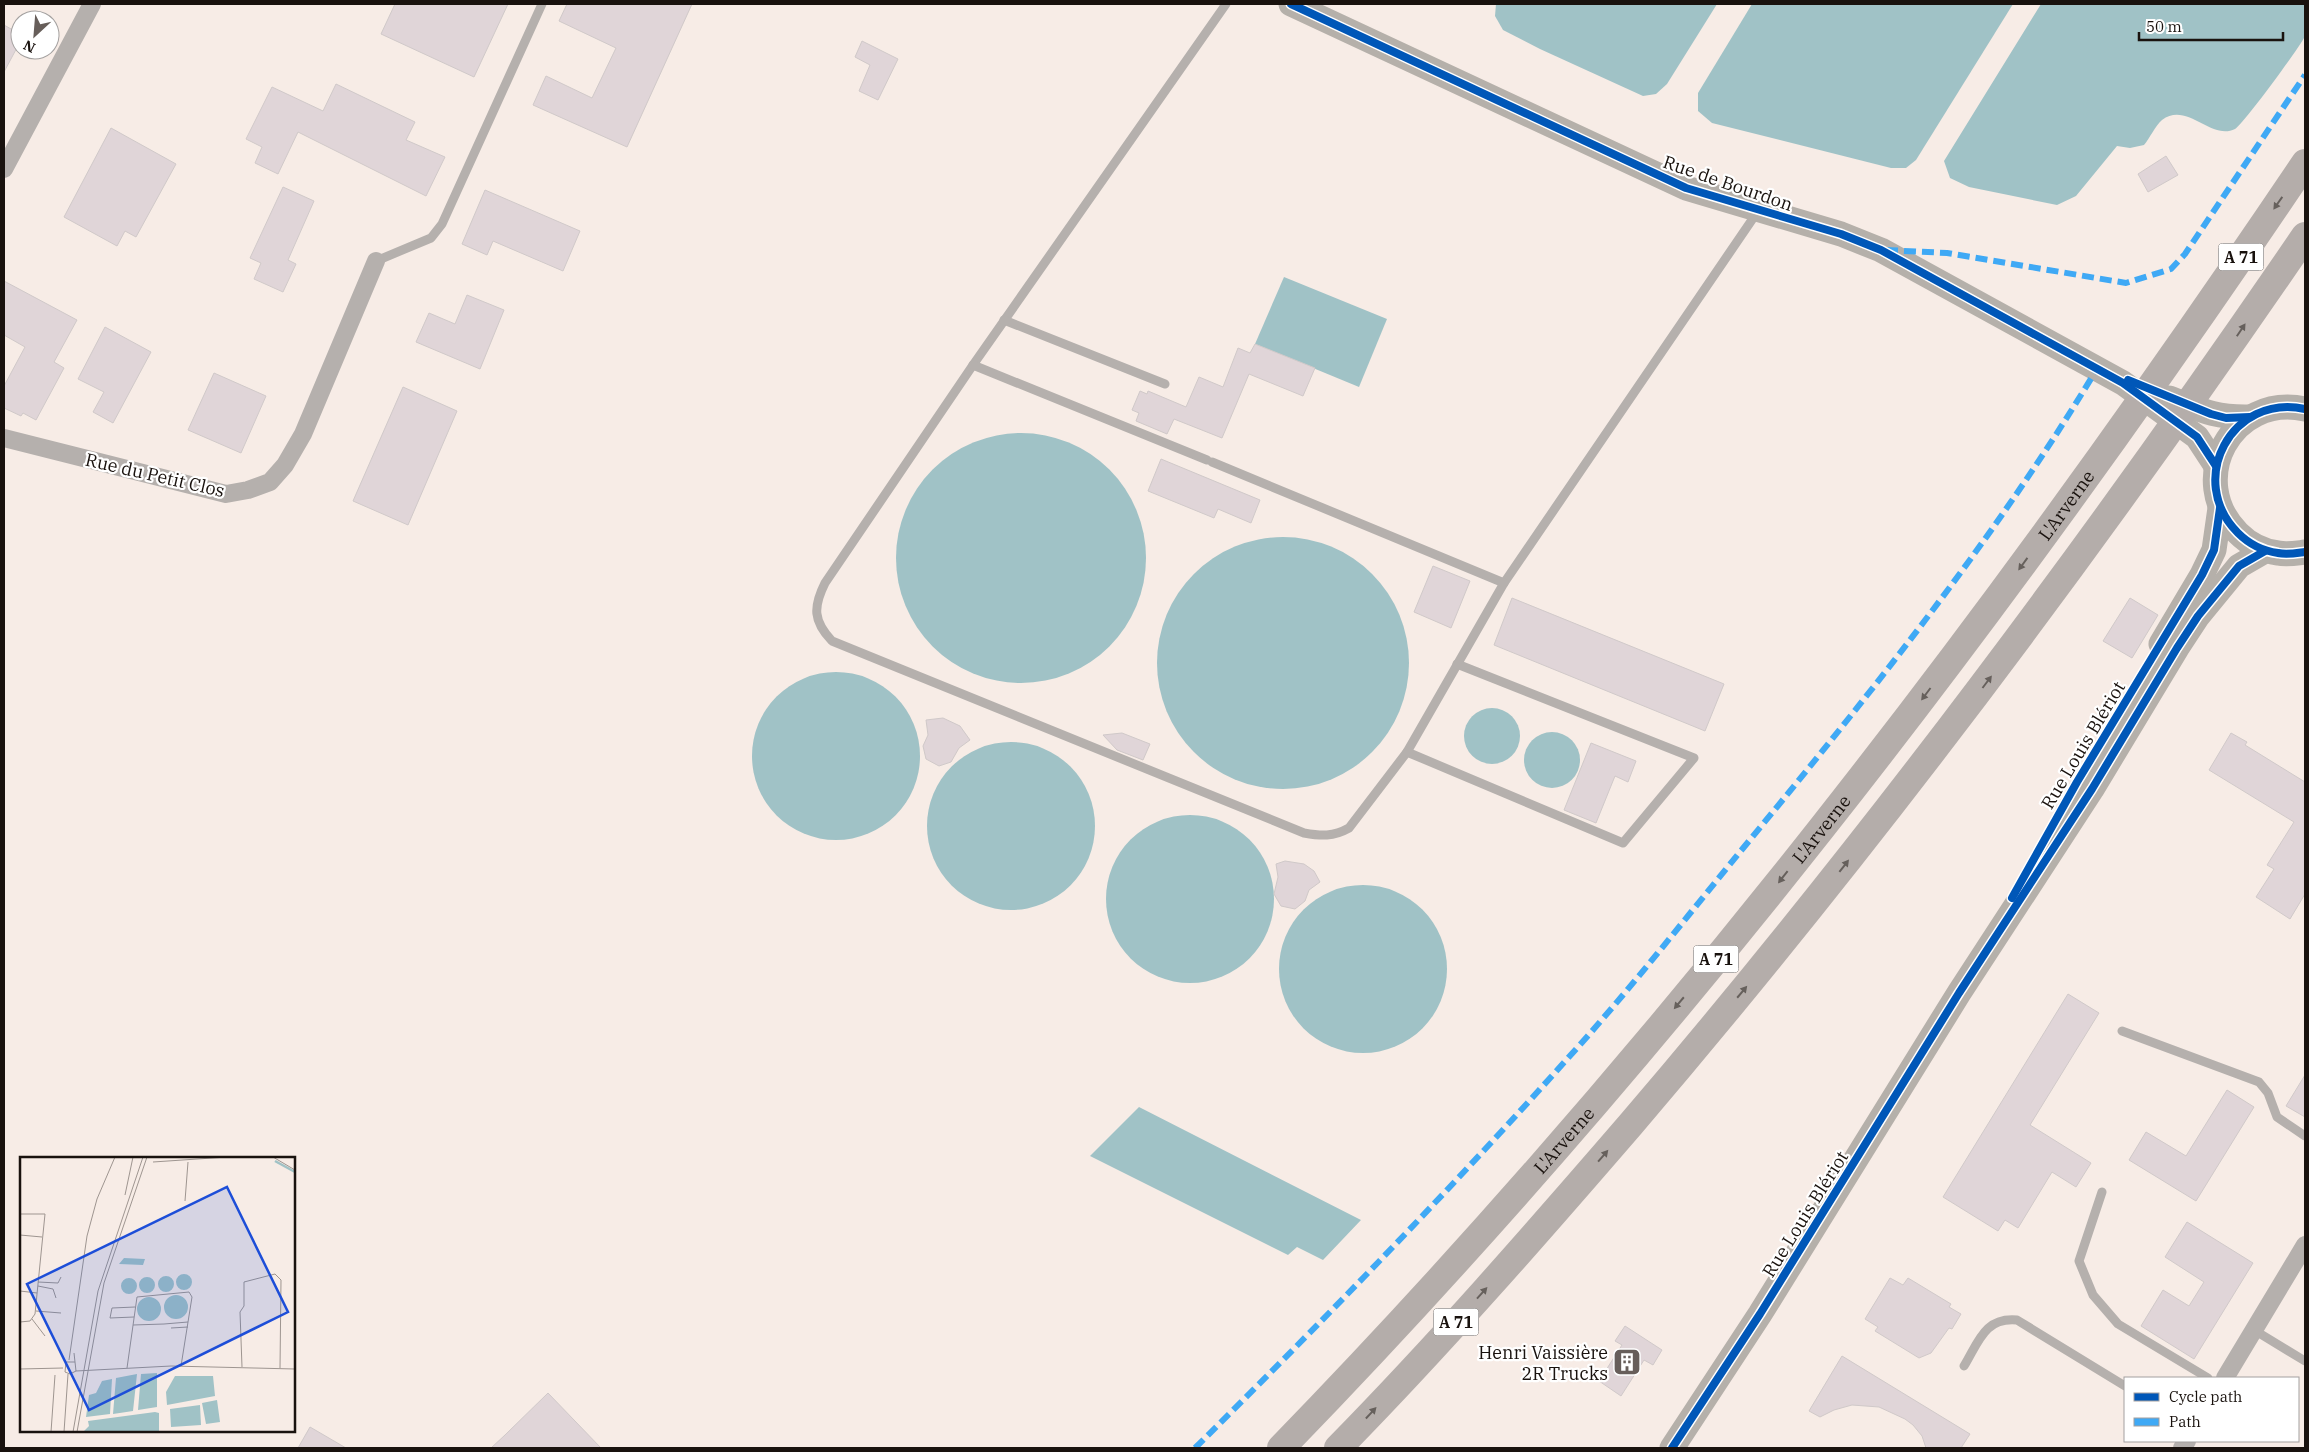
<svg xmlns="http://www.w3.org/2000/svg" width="2309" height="1452" font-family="'IBM Plex Serif',serif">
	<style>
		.water { fill: #a0c2c6 }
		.building { fill: #e0d5d8; stroke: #d0c9c9 }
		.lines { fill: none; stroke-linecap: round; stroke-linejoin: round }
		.service { stroke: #b5b0ad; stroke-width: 9 }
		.minor { stroke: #b5b0ad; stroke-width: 18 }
		.secondary { stroke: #b5b0aa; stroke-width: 25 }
		.motorway { stroke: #b4adaa; stroke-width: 28 }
		.quiet { stroke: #3fa9f5; stroke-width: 6; stroke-dasharray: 12 6; stroke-linecap: butt }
		.cycleway-casing { stroke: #fff; stroke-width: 11 }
		.cycleway { stroke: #0057b8; stroke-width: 8 }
		.oneway { fill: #66605c }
		.labels { text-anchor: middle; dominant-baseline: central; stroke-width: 4.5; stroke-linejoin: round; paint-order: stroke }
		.shield { fill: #fff; stroke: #5e5956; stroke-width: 1 }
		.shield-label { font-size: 16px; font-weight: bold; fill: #19120e }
		.street-label { font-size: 18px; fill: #19120e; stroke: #fff }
		.poi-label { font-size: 18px; fill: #19120e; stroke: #fff; text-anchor: end }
		.inset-river { fill: none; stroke: #a0c2c6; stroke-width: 2.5 }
		.inset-road { fill: none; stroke: #9e9590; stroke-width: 1 }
		.view { fill: #1d4ed8; fill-opacity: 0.15; stroke: #1d4ed8; stroke-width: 2.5 }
		.inset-edge { fill: none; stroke: #19120e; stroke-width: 2.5 }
	</style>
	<rect width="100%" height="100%" fill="#f7ece6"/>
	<g class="water">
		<polygon points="1496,4 1717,4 1667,84 1656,94 1643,96 1540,49 1503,30 1495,16"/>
		<polygon points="1752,4 2013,4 1916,160 1906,168 1891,168 1712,123 1698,111 1698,93"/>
		<path d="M2041,4H2305C2305,13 2308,30 2304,38C2299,48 2242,126 2235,129C2211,141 2187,101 2162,120C2155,126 2150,138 2144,145L2130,148L2117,146L2076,196L2057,205L1969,187L1950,178L1944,161Z"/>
		<polygon points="1284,277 1387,319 1359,387 1255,344"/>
		<circle cx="1021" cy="558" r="125"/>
		<circle cx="1283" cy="663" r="126"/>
		<circle cx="836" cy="756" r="84"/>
		<circle cx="1492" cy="736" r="28"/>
		<circle cx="1552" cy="760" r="28"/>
		<circle cx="1011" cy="826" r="84"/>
		<circle cx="1190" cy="899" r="84"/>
		<circle cx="1363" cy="969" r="84"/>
		<polygon points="1139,1107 1361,1220 1323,1260 1297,1247 1288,1255 1090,1156"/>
	</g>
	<g class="building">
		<polygon points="395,4 508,4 474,77 381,34"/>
		<polygon points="567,4 692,4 627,147 533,105 546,76 592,98 616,48 559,21"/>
		<polygon points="4,25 20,34 20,42 4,72"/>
		<polygon points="862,41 898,59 878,100 859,91 870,65 855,57"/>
		<polygon points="336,84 415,122 406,140 445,157 426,196 298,132 278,174 255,163 262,147 246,139 272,87 323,111"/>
		<polygon points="111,128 176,164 136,237 125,231 117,246 64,217"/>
		<polygon points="2166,156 2178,175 2148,192 2138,174"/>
		<polygon points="283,187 314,201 288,260 296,264 283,292 254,279 261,263 250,258"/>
		<polygon points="485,190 580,231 563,271 493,241 487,255 462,244"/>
		<polygon points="4,281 77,320 54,362 64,368 36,420 23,413 21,416 4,408 4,386 25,347 4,335"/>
		<polygon points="467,295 504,310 480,369 416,342 429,313 455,324"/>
		<polygon points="105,327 151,352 113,423 93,412 104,392 78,379"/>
		<polygon points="1255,344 1315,368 1303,396 1249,374 1222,438 1174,419 1167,434 1136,421 1139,413 1132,410 1140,391 1147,394 1148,391 1186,407 1199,377 1223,387 1238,348 1250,353"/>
		<polygon points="214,373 266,396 241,453 188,430"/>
		<polygon points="403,387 457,411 408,525 353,501"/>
		<polygon points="1161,459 1260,500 1251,523 1218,509 1214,518 1148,491"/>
		<polygon points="1433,566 1470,581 1451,628 1414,612"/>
		<polygon points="1512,598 1724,684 1705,731 1494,645"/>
		<polygon points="2130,598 2158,615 2132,658 2103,641"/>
		<polygon points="943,718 960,726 970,740 959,748 951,762 939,766 926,759 923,746 928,735 926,720"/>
		<polygon points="1122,733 1150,744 1143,760 1117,750 1103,735"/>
		<polygon points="2231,733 2247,742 2245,745 2305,782 2305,894 2290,919 2256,897 2274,869 2267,865 2294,822 2209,770"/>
		<polygon points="1591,743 1636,761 1628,782 1615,776 1596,823 1564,810"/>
		<polygon points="1285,861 1304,864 1314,871 1320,882 1309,890 1305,901 1295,909 1281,906 1274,894 1278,877 1276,864"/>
		<polygon points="2068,994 2099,1013 2030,1125 2091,1163 2076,1187 2052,1172 2018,1228 2005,1220 1998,1231 1943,1197"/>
		<polygon points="2305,1075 2305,1117 2286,1106"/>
		<polygon points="2227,1090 2254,1107 2196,1201 2129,1160 2146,1132 2186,1156"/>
		<polygon points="2187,1222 2253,1263 2194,1359 2141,1326 2163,1290 2189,1306 2204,1282 2165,1257"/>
		<polygon points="1890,1278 1903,1285 1908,1278 1951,1304 1949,1307 1961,1314 1952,1329 1949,1328 1931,1353 1919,1358 1875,1331 1878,1327 1865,1319"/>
		<polygon points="1625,1326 1662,1350 1653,1365 1644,1360 1621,1396 1599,1381 1622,1345 1615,1341"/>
		<polygon points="1842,1356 1970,1434 1961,1448 1926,1448 1922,1436 1913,1425 1905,1419 1879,1407 1852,1405 1834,1410 1820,1417 1809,1411"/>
		<polygon points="548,1393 601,1448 491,1448 505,1435"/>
		<polygon points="310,1427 346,1448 298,1448"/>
	</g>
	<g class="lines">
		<g class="service">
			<path d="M1226,4L973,365L825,583C813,607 813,621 832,641L1304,833C1321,836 1333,837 1349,828L1407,752L1504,583L1758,211"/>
			<polyline points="376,261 431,238 442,224 542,4"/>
			<polyline points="1004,320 1165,384"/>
			<polyline points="973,365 1207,460"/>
			<polyline points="1212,462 1504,583"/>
			<polyline points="1407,752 1623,843 1694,758 1457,664"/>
			<polyline points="2122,1031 2259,1082 2268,1093 2277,1117 2305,1136"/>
			<polyline points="2102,1192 2079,1261 2093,1295 2118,1324 2208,1378"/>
			<polyline points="2254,1330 2305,1361"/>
			<path d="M1964,1366C1979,1341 1985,1317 2017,1320L2125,1386"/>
		</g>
		<g class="minor">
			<polyline points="4,169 92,4"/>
			<polyline points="4,438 226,494 248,490 270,482 285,465 303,434 376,261"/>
			<polyline points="2225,1378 2305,1245"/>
			<polyline points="2182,1448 2187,1441"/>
		</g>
		<g class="secondary">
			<polyline points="1291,4 1686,188 1841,234 1881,250 2123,383 2197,437 2216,466"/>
			<path d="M2169,398C2200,410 2216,418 2250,417"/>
			<path d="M2305,409C2232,393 2185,480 2238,533C2249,544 2263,551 2278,553C2287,555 2297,553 2305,552"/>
			<polyline points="2161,644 2202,575 2214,550 2220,508"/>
			<polyline points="1672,1448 1760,1314 1959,993 2092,789 2177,648 2198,616 2239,566 2265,551"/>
		</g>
		<g class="motorway">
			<path id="s1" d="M1281,1448C1663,1055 1999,617 2305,163"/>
			<path d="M1338,1448C1440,1344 1536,1234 1631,1124C1873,841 2095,543 2305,236"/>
		</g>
		<g class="quiet">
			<polyline points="1886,250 1947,253 2126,283 2171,269 2185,254 2305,75"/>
			<path d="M1195,1448C1326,1318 1454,1186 1577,1048C1637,981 1692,910 1749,841C1874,689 1997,536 2098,367"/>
		</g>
		<defs>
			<g id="cycleway">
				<polyline points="1291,4 1686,188 1841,234 1881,250 2123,383 2197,437 2216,466"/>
				<polyline points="2128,380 2211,414 2226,418 2250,417"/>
				<path d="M2305,409C2232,393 2185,480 2238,533C2249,544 2263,551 2278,553C2287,555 2297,553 2305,552"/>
				<polyline points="2012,898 2077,782 2202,575 2214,550 2220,508"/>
				<polyline points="1672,1448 1760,1314 1959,993 2092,789 2177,648 2198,616 2239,566 2265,551"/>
			</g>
		</defs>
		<use href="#cycleway" class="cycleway-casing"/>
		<use href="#cycleway" class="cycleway"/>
	</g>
	<defs><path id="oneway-solid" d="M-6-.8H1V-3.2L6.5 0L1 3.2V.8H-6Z" transform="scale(1.25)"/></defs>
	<g class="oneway">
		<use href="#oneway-solid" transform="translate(2278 203) rotate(125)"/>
		<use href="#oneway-solid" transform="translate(2241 330) rotate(-56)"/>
		<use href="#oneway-solid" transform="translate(2023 564) rotate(126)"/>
		<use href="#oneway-solid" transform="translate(1987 682) rotate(-53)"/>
		<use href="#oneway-solid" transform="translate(1926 694) rotate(127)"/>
		<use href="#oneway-solid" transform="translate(1844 866) rotate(-52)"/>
		<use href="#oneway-solid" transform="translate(1783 877) rotate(128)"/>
		<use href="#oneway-solid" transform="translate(1742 992) rotate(-50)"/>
		<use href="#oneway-solid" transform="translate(1679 1003) rotate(130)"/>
		<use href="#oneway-solid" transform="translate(1603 1156) rotate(-49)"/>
		<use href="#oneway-solid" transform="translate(1482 1293) rotate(-48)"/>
		<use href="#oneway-solid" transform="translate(1371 1413) rotate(-47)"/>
	</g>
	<defs>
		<symbol id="building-square" viewBox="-11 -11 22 22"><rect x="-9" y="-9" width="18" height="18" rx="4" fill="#675e5a" stroke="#fff"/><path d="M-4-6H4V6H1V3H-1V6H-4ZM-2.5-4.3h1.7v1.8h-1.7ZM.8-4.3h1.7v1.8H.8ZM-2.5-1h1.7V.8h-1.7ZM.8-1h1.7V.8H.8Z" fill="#fff"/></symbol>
	</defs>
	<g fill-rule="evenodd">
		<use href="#building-square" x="1611" y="1346" width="32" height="32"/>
	</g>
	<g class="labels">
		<g class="shield">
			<rect x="2218.5" y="243.5" width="45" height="27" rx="4"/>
			<rect x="1693.5" y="945.5" width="45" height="27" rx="4"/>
			<rect x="1433.5" y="1308.5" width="45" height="27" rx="4"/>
		</g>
		<g class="shield-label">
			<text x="2241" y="257">A 71</text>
			<text x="1716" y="959">A 71</text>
			<text x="1456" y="1322">A 71</text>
		</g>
		<g class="street-label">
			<text transform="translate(1728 183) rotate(19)">Rue de Bourdon</text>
			<text transform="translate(155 475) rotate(13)">Rue du Petit Clos</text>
			<text stroke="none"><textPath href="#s1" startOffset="1228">L'Arverne</textPath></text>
			<text transform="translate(2083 745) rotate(-59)">Rue Louis Blériot</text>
			<text stroke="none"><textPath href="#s1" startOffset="822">L'Arverne</textPath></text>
			<text stroke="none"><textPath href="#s1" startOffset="418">L'Arverne</textPath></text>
			<text transform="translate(1805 1214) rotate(-58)">Rue Louis Blériot</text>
		</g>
		<g class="poi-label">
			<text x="1608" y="1352">Henri Vaissière<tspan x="1608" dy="21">2R Trucks</tspan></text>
		</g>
	</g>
	<g transform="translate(20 1157)">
		<rect width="275" height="275" fill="#f7ece6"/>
		<path d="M104,101L125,102L123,108L99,107ZM156 125a8 8 0 1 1 16 0a8 8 0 1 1-16 0ZM138 127a8 8 0 1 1 16 0a8 8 0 1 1-16 0ZM119 128a8 8 0 1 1 16 0a8 8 0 1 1-16 0ZM101 129a8 8 0 1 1 16 0a8 8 0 1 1-16 0ZM144 150a12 12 0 1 1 24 0a12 12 0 1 1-24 0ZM117 152a12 12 0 1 1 24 0a12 12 0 1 1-24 0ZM137,216V250L118,253L121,217ZM117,217L113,254L93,257L96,221ZM155,219H193L195,239L147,248L146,235ZM92,222L90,257L66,260L69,238L76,236L82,224ZM197,243L200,265L186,267L182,246ZM180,248L181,268L151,270L150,252ZM135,255L139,256V275H63L69,269L68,264Z" fill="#a0c2c6"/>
		<path class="inset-river" d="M255,4L275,15"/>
		<path class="inset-road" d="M253,0L275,13M133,5L207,0M105,38L113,0M165,44L168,5M0,57H25L15,157L10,164L0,165M0,78L22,80M18,125L38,126L41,120M18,129L33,132L36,141M0,134L17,136M16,154L41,156M114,160L90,161L92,151L115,150M12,162L25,179M144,167L168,165M113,168L144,167M151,171L168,170M54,196L56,214L50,217L45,215L46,205H55M49,203L67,79L77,42L95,0M222,210L220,155L224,149V125L255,117L261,123L260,211M107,211L117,140L169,135L172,140L161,209M0,212L43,211M56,214L151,209L275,212M31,275L35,218M44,275L48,217M53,275L78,134L123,0M57,275L84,126L127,0"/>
		<path class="view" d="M207,30L268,155L69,253L7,127Z"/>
		<rect width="275" height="275" class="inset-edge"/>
	</g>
	<rect width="2309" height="1452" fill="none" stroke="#19120e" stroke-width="10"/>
	<rect x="2124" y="1377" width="175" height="65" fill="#ffffff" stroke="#a3a09f"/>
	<rect x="2134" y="1393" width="25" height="8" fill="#0057b8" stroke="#a3a09f"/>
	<text x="2169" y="1402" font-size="15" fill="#19120e">Cycle path</text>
	<rect x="2134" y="1418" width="25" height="8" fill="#3fa9f5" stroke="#a3a09f"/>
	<text x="2169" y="1427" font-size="15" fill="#19120e">Path</text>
	<g transform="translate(35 35) rotate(206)"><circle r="24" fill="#ffffff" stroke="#a3a09f"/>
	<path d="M0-4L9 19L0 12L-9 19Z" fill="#675e5a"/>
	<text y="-8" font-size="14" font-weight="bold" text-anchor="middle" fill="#19120e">N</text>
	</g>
	<path d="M2139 32v8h144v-8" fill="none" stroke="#19120e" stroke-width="2.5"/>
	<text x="2146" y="32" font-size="15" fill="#19120e" stroke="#ffffff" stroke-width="4" paint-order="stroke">50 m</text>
</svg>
